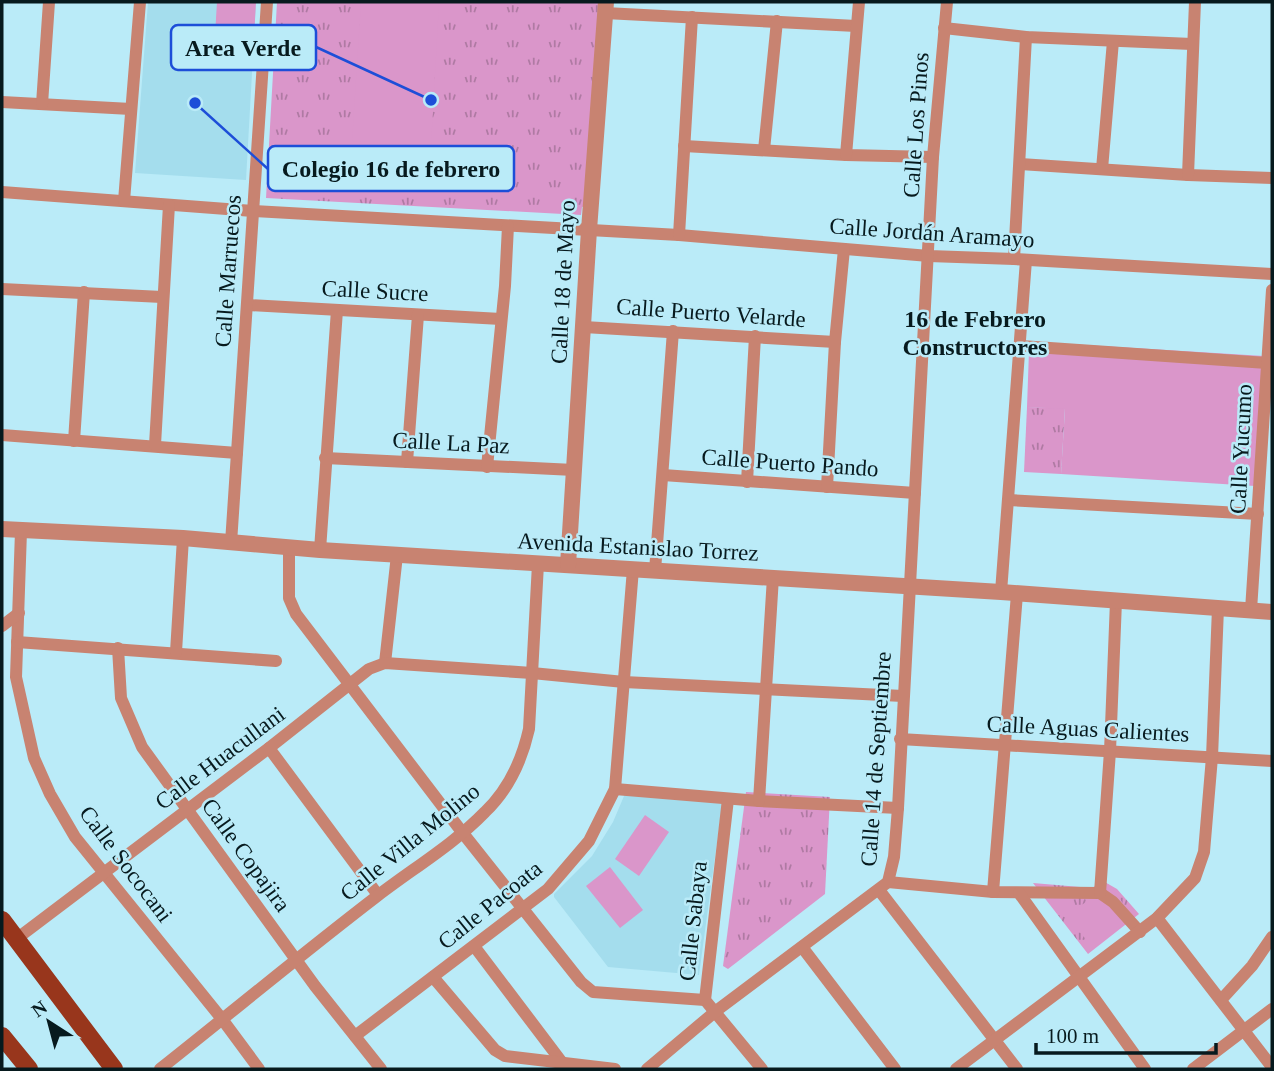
<svg xmlns="http://www.w3.org/2000/svg" width="1274" height="1071" font-family="'Times New Roman',serif">
	<style>
		.built { fill: #a4dded }
		.grass { fill: url(#grass-tufts) }
		.pitch { fill: #da96ca }
		.lines { fill: none; stroke-linecap: round; stroke-linejoin: round }
		.minor { stroke: #c88371; stroke-width: 12 }
		.tertiary { stroke: #c88371; stroke-width: 16 }
		.primary { stroke: #98361c; stroke-width: 18 }
		.labels { text-anchor: middle; dominant-baseline: central; stroke-width: 5; stroke-linejoin: round; paint-order: stroke }
		.street-label { font-size: 23px; fill: #071a1e; stroke: #baebf8 }
		.neighbourhood-label { font-size: 24px; font-weight: bold; fill: #071a1e; stroke: #baebf8 }
		.leader { fill: none; stroke: #1d4ed8; stroke-width: 2.5 }
		.callout-dot { fill: #1d4ed8; stroke: #baebf8; stroke-width: 2.5 }
		.callout { fill: #baebf8; stroke: #1d4ed8; stroke-width: 2.5 }
		.callout-label { font-size: 24px; text-anchor: middle; font-weight: bold; fill: #071a1e }
	</style>
	<defs>
		<pattern id="grass-tufts" width="24" height="20" patternUnits="userSpaceOnUse" patternTransform="scale(1.75)"><rect width="24" height="20" fill="#da96ca"/><path d="M3 7l-1-3M5 7V3M7 7l1-3M15 17l-1-3M17 17v-4M19 17l1-3" fill="none" stroke="#af7aa3"/></pattern>
	</defs>
	<rect width="100%" height="100%" fill="#baebf8"/>
	<g class="built">
		<polygon points="148,2 256,2 246,180 135,173"/>
		<polygon points="627,789 723,798 699,975 608,967 554,897 554,894 592,856 613,822"/>
	</g>
	<g class="grass">
		<polygon points="277,2 599,2 586,206 582,207 581,215 266,198"/>
		<polygon points="1027,407 1065,408 1061,474 1024,472"/>
		<polygon points="746,792 830,797 825,894 728,969 723,966"/>
		<polygon points="1103,881 1117,889 1139,914 1088,954 1033,883 1092,888"/>
	</g>
	<g class="pitch">
		<polygon points="217,2 256,2 254,37 215,35"/>
		<polygon points="361,2 439,3 431,146 352,141"/>
		<polygon points="1069,344 1264,356 1255,486 1061,474 1065,409 1027,407 1029,351"/>
		<polygon points="645,815 669,832 639,876 615,859"/>
		<polygon points="610,867 643,910 620,928 586,886"/>
		<polygon points="1108,884 1129,911 1089,943 1067,917"/>
	</g>
	<g class="lines">
		<g class="minor">
			<polyline points="605,13 856,26"/>
			<polyline points="944,28 1026,37 1192,44"/>
			<polyline points="2,102 131,109"/>
			<polyline points="42,104 49,2"/>
			<polyline points="684,146 846,155 933,157"/>
			<polyline points="764,150 777,21"/>
			<polyline points="846,155 859,2"/>
			<polyline points="1020,164 1188,175 1272,178"/>
			<polyline points="1102,169 1113,41"/>
			<polyline points="1188,175 1195,2"/>
			<polyline points="2,192 253,211 679,235 929,256 1014,259 1272,274"/>
			<polyline points="124,201 140,2"/>
			<polyline points="679,235 692,17"/>
			<polyline points="1014,259 1026,37"/>
			<polyline points="2,289 162,297"/>
			<polyline points="248,305 501,319"/>
			<polyline points="584,327 835,342"/>
			<polyline points="1021,346 1267,363"/>
			<polyline points="2,435 237,453"/>
			<polyline points="74,441 84,292"/>
			<polyline points="155,445 169,205"/>
			<polyline points="325,458 574,470"/>
			<polyline points="407,462 418,315"/>
			<polyline points="487,467 505,286 508,226"/>
			<polyline points="663,475 915,493"/>
			<polyline points="747,482 755,336"/>
			<polyline points="827,487 835,342 844,249"/>
			<polyline points="1009,500 1258,514"/>
			<polyline points="21,531 16,677 34,758 50,794 75,837 222,1019 259,1069"/>
			<polyline points="231,543 267,2"/>
			<polyline points="289,547 289,598 296,614 462,832 581,982 593,992 705,1000"/>
			<polyline points="320,550 337,310"/>
			<polyline points="655,571 673,331"/>
			<polyline points="1001,592 1026,260"/>
			<polyline points="1251,610 1272,290"/>
			<polyline points="2,626 19,613"/>
			<polyline points="17,642 276,661"/>
			<polyline points="118,648 121,698 142,747 315,986 381,1069"/>
			<polyline points="176,652 183,538"/>
			<polyline points="385,663 397,555"/>
			<polyline points="900,739 1272,761"/>
			<polyline points="269,748 378,895"/>
			<polyline points="615,789 759,801 898,808"/>
			<polyline points="728,799 705,1000 762,1069"/>
			<polyline points="759,801 773,577"/>
			<polyline points="888,882 993,892 1100,893 1113,902 1140,932"/>
			<polyline points="879,890 1017,1069"/>
			<polyline points="993,892 1017,594"/>
			<polyline points="1019,893 1145,1069"/>
			<polyline points="1100,893 1110,751 1116,601"/>
			<polyline points="1157,918 1272,1067"/>
			<polyline points="15,940 269,748 369,669 385,663 532,673 624,682 903,696"/>
			<polyline points="474,946 561,1061"/>
			<polyline points="802,947 895,1069"/>
			<polyline points="433,977 495,1050 505,1056 615,1069"/>
			<polyline points="1221,1000 1252,966 1272,937"/>
			<polyline points="355,1036 548,889 589,841 615,789 633,569"/>
			<path d="M160,1069C232,1012 303,953 376,897C412,869 453,845 485,812C508,790 522,760 529,729L538,564"/>
			<polyline points="647,1069 716,1011 888,882 894,857 898,808 933,157 947,2"/>
			<polyline points="956,1069 1157,918 1195,878 1204,852 1212,757 1218,608"/>
			<polyline points="1193,1069 1272,1009"/>
		</g>
		<g class="tertiary">
			<polyline points="2,529 183,538 320,550 1001,592 1272,612"/>
			<polyline points="568,565 589,230 606,2"/>
		</g>
		<g class="primary">
			<polyline points="2,920 114,1069"/>
			<polyline points="2,1036 29,1069"/>
		</g>
	</g>
	<g class="labels">
		<g class="street-label">
			<text transform="translate(916 125) rotate(-86)">Calle Los Pinos</text>
			<text transform="translate(932 233) rotate(4)">Calle Jordán Aramayo</text>
			<text transform="translate(228 271) rotate(-86)">Calle Marruecos</text>
			<text transform="translate(563 282) rotate(-87)">Calle 18 de Mayo</text>
			<text transform="translate(375 291) rotate(3)">Calle Sucre</text>
			<text transform="translate(711 313) rotate(4)">Calle Puerto Velarde</text>
			<text transform="translate(451 443) rotate(3)">Calle La Paz</text>
			<text transform="translate(1241 449) rotate(-87)">Calle Yucumo</text>
			<text transform="translate(790 463) rotate(4)">Calle Puerto Pando</text>
			<text transform="translate(638 547) rotate(3)">Avenida Estanislao Torrez</text>
			<text transform="translate(1088 729) rotate(3)">Calle Aguas Calientes</text>
			<text transform="translate(220 758) rotate(-37)">Calle Huacullani</text>
			<text transform="translate(876 759) rotate(-86)">Calle 14 de Septiembre</text>
			<text transform="translate(410 842) rotate(-39)">Calle Villa Molino</text>
			<text transform="translate(246 855) rotate(54)">Calle Copajira</text>
			<text transform="translate(126 864) rotate(53)">Calle Sococani</text>
			<text transform="translate(490 905) rotate(-39)">Calle Pacoata</text>
			<text transform="translate(693 921) rotate(-84)">Calle Sabaya</text>
		</g>
		<g class="neighbourhood-label">
			<text x="975" y="319">16 de Febrero<tspan x="975" dy="28">Constructores</tspan></text>
		</g>
	</g>
	<path class="leader" d="M431 100L316 47M195 103L268 169"/>
	<g class="callout-dot">
		<circle cx="431" cy="100" r="7"/>
		<circle cx="195" cy="103" r="7"/>
	</g>
	<g class="callout">
		<rect x="171" y="25" width="145" height="45" rx="7"/>
		<rect x="268" y="146" width="246" height="45" rx="7"/>
	</g>
	<g class="callout-label">
		<text x="243" y="56">Area Verde</text>
		<text x="391" y="177">Colegio 16 de febrero</text>
	</g>
	<rect width="1274" height="1071" fill="none" stroke="#071a1e" stroke-width="7"/>
	<g transform="translate(49 1022) rotate(324)" stroke="#baebf8" stroke-width="5" paint-order="stroke">
	<path d="M0-5L12 26L0 18L-12 26Z" fill="#071a1e"/>
	<text y="-10" font-size="19" font-weight="bold" text-anchor="middle" fill="#071a1e">N</text>
	</g>
	<path d="M1036 1043v10h180v-10" fill="none" stroke="#071a1e" stroke-width="3.5"/>
	<text x="1046" y="1043" font-size="21" fill="#071a1e" stroke="#baebf8" stroke-width="5" paint-order="stroke">100 m</text>
</svg>
